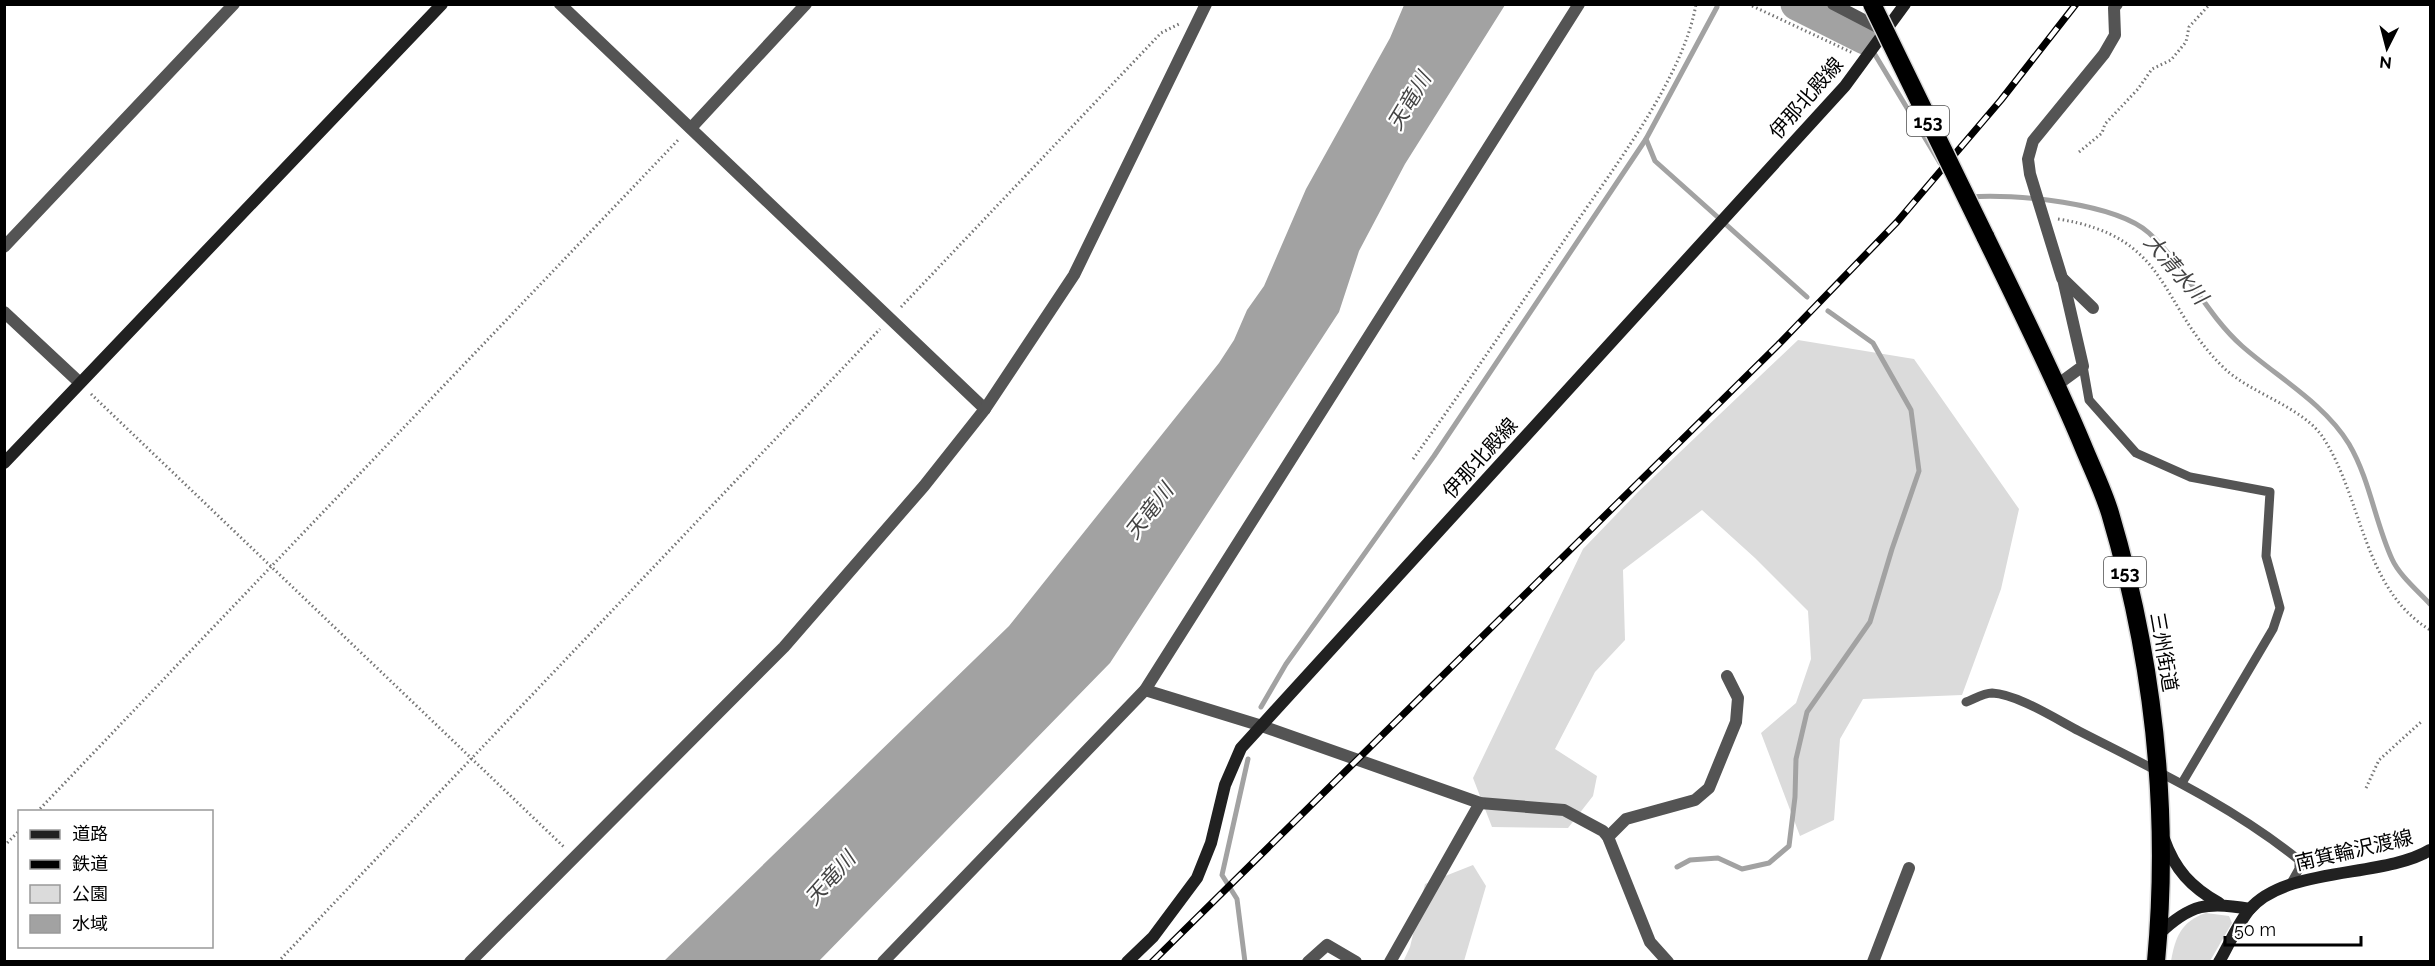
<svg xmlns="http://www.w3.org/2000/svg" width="2435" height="966" font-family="Raleway,'Noto Sans JP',sans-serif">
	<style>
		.green { fill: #dbdbdb }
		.water { fill: #a2a2a2 }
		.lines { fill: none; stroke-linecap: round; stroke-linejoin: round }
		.stream { stroke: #a2a2a2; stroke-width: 5 }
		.river { stroke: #a2a2a2; stroke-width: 33 }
		.highway-casing { stroke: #dbdbdb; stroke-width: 21 }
		.path { stroke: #767676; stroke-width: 3; stroke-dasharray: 1.5 3; stroke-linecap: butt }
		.lane { stroke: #545454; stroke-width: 9 }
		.street { stroke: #545454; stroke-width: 12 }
		.secondary { stroke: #212121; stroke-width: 12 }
		.highway { stroke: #000; stroke-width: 18 }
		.rail-casing { stroke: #000; stroke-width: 7 }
		.rail { stroke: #fff; stroke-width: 4.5; stroke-dasharray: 14; stroke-linecap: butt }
		.highway-bridge-casing { stroke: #dbdbdb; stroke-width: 21; stroke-linecap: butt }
		.highway-bridge { stroke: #000; stroke-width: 18 }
		.labels { text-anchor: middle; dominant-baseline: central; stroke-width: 4.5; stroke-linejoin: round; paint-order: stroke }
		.shield { fill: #fff; stroke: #4c4c4c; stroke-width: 1.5 }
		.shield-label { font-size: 18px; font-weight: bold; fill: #000 }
		.street-label { font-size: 20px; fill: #000; stroke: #fff }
		.water-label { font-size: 21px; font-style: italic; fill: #434343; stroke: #fff }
	</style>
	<rect width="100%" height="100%" fill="#fff"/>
	<g class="green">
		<polygon points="1798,340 1914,359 2019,509 2001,589 1962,695 1863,699 1840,739 1834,820 1800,836 1761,733 1796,703 1811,659 1808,611 1755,558 1702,510 1623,570 1625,640 1595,672 1555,749 1597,776 1593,796 1568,828 1492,827 1473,778 1583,549 1638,492"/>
		<polygon points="1473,865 1486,886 1464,961 1403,962 1410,947 1425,884"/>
		<path d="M2206,913L2229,916L2232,923L2210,961H2171C2175,938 2181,921 2206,913Z"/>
	</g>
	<polygon class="water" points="1404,5 1505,5 1405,164 1359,251 1339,312 1110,663 819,961 664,961 1009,626 1219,363 1234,340 1247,310 1264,286 1306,189 1390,38"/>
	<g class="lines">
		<g class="stream">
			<polyline points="1717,7 1646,139 1655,161 1807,297"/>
			<polyline points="1868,34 1865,38 1940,163"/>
			<path d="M1969,197C2013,193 2116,203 2149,233C2185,266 2206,314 2242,346C2277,377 2324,403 2349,444C2370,480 2375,522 2392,559C2399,575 2418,591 2430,604"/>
			<polyline points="1261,707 1286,664 1434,456 1646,139"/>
			<polyline points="1677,867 1690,860 1718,858 1742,869 1769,863 1789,846 1795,797 1796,759 1807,712 1870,622 1892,549 1919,471 1911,410 1873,343 1828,311"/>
			<polyline points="1245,962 1237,899 1222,875 1248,759"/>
		</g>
		<polyline class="river" points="1797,4 1865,38"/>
		<defs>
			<path id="highway" d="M1985,236C2019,306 2053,374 2083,446C2092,468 2103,490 2110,513C2153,658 2170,811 2156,962"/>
		</defs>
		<use href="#highway" class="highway-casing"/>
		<g class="path">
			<polyline points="1748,4 1853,53"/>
			<polyline points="2079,152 2102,133 2105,124 2138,89 2152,69 2171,60 2186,42 2189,27 2210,4"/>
			<path d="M2058,219C2171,237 2157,303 2224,368C2251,394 2304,407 2324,439C2363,500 2363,589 2430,630"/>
			<polyline points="901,307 1161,33 1179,24"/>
			<polyline points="91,394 565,848"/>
			<path d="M1413,459C1468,383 1521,304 1574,226C1615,166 1684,76 1696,4"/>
			<polyline points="2366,788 2379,760 2421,722"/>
			<polyline points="37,812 680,138"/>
			<polyline points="4,846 20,830"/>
			<polyline points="278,962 880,329"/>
		</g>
		<g class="lane">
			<polyline points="2083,366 2089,400 2136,453 2190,477 2270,492 2266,556 2280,608 2273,629 2182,783"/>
			<path d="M1966,702C1974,699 1984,693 1992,693C2017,694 2056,719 2079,731C2155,770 2232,806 2299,860V869L2290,885"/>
		</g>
		<g class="street">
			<polyline points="560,4 985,409"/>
			<polyline points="1833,4 1885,31"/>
			<polyline points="691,128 806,4"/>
			<polyline points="4,247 234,4"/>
			<polyline points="2093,308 2062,278 2030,174 2028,159 2033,141 2104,54 2115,35 2114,8 2117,4"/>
			<polyline points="4,312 79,382"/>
			<polyline points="2057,385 2083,366 2063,279"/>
			<polyline points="1145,690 1262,726 1480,803 1564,810 1603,831 1608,837 1650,942 1668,962"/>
			<polyline points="1608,837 1626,819 1695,800 1709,788 1736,722 1738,698 1727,676"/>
			<polyline points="470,962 784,647 924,486 985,409 1074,275 1206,4"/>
			<polyline points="883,962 1145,690 1579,4"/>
			<polyline points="1308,962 1327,945 1356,962"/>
			<polyline points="1390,962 1480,803"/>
			<polyline points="1873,962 1909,868"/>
		</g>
		<g class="secondary">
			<polyline points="4,463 442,4"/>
			<path d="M2164,839C2175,870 2191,887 2219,903"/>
			<path d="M2159,934C2190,904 2208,901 2250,909"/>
			<polyline points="1127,962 1153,937 1197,878 1211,843 1225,785 1241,748 1845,86 1905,4"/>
			<path d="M2219,962C2229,945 2237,925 2249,910C2285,866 2384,878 2430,850"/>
		</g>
		<use href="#highway" class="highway"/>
		<defs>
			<polyline id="rail" points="1152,962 1778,345 1897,222 2001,100 2076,4"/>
		</defs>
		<use href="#rail" class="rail-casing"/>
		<use href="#rail" class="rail"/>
		<defs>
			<polyline id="highway-bridge" points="1872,4 1985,236"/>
		</defs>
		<use href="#highway-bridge" class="highway-bridge-casing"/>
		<use href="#highway-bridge" class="highway-bridge"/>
	</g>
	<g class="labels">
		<g class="shield">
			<rect x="1907" y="106" width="42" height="30" rx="4.5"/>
			<rect x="2104" y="557" width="42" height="30" rx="4.5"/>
		</g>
		<g class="shield-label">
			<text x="1928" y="121">153</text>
			<text x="2125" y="572">153</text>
		</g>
		<g class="street-label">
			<text transform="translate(1806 98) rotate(-49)">伊那北殿線</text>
			<text transform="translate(1480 458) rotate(-48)">伊那北殿線</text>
			<text transform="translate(2164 652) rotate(80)">三州街道</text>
			<text transform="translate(2354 850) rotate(-13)">南箕輪沢渡線</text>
		</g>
		<g class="water-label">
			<text transform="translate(1409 101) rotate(-59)">天竜川</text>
			<text transform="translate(2176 269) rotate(49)">大清水川</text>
			<text transform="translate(1149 511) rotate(-52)">天竜川</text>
			<text transform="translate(830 878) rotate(-48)">天竜川</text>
		</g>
	</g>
	<rect width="2435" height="966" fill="none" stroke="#000000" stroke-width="12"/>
	<rect x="18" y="810" width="195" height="138" fill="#ffffff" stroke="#999999" stroke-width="1.5"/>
	<rect x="30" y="830" width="30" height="9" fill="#212121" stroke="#999999" stroke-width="1.5"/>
	<text x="72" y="840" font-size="18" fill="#000000">道路</text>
	<rect x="30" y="860" width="30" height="9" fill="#000000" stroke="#999999" stroke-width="1.5"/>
	<text x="72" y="870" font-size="18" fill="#000000">鉄道</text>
	<rect x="30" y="885" width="30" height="18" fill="#dbdbdb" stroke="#999999" stroke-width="1.5"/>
	<text x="72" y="900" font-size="18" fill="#000000">公園</text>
	<rect x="30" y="915" width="30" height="18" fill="#a2a2a2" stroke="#999999" stroke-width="1.5"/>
	<text x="72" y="930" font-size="18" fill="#000000">水域</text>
	<g transform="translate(2387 48) rotate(186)" stroke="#ffffff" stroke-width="4.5" paint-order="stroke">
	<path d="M0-4.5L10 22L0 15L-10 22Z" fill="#000000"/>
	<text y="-9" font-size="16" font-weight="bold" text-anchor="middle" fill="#000000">N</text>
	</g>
	<path d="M2225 936v9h136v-9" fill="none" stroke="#000000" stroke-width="3"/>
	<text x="2234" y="936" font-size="18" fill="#000000" stroke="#ffffff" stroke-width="4.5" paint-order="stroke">50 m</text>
</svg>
